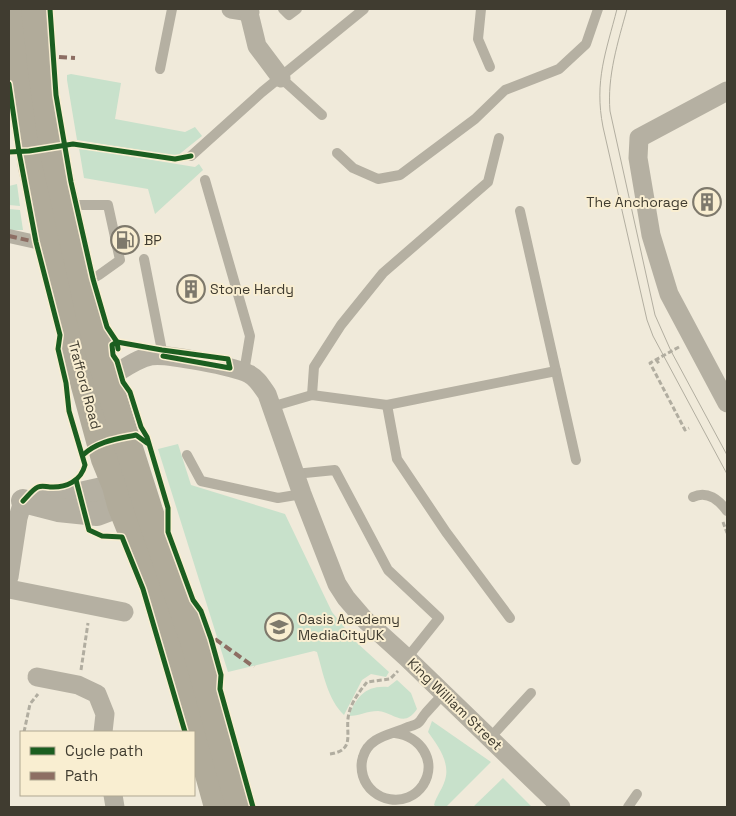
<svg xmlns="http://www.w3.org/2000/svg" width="736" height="816" font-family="'Space Grotesk',sans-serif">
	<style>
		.green { fill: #c8e1cb }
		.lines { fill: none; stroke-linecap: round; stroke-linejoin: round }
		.path { stroke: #b1ada0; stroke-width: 3; stroke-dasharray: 5 2.5; stroke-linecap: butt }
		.service { stroke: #b5b0a2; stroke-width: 10 }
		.pedestrian { stroke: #b5b0a2; stroke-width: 14 }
		.minor { stroke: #b5b0a2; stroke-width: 19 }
		.tertiary { stroke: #b5b0a2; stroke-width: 24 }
		.trunk { stroke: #b1ab9a; stroke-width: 28 }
		.tram { stroke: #b2aea0; stroke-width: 1 }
		.quiet { stroke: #8d6e63; stroke-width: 4; stroke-dasharray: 8 4; stroke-linecap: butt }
		.cycleway-casing { stroke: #f9eed1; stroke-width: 8 }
		.cycleway { stroke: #1b5e20; stroke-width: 5 }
		.labels { text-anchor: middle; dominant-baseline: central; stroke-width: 4; stroke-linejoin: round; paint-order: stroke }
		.poi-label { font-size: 14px; fill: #403c30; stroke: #f9eed1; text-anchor: start }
		.street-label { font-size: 14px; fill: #403c30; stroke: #f9eed1 }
	</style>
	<rect width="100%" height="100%" fill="#f0eada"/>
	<g class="green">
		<polygon points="71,74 121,83 115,119 185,132 195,127 202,136 177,156 77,140 67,80 67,75"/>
		<polygon points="79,148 195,167 199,164 203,170 155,214 148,189 84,178"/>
		<polygon points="17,184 20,206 9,205 9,186"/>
		<polygon points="9,209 20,210 23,230 9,230"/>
		<path d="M178,444L191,485L285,514L332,612L356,642L389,672L386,677L371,674L362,680L344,715C328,700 323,673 317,652L314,651L228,672L158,449Z"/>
		<path d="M397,680L411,693L417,709C404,729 393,712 378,711C367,711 359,716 349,716C356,697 366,685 388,687Z"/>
		<path d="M432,721L491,762L446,807H436L434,805C436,797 441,791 444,783C452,764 438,746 428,732Z"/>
		<polygon points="503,778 532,807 473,807"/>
	</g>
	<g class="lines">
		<g class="path">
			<polyline points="679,347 650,363 685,430 689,428"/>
			<polyline points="656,359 659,364"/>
			<polyline points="723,522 727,533"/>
			<polyline points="81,670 88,623"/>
			<polyline points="24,732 30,704 38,694"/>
			<path d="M330,754C357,750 344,732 349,713C352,701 360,691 367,682L390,679L398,671"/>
		</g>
		<g class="service">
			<polyline points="283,9 289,15 297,9"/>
			<polyline points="481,9 478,39 490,67"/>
			<polyline points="160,69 172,9"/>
			<polyline points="281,78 322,115"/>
			<polyline points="337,153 353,168 378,179 400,175 475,119 505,90 559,69 586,44 598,9"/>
			<polyline points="191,156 262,92 364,9"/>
			<polyline points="205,180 250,336 244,372"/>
			<polyline points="68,204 76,205 108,205 120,260 99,275 83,284"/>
			<polyline points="520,211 576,460"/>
			<polyline points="144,259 163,356"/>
			<polyline points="312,395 314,367 341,325 383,273 488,182 499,138"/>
			<polyline points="387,405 397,459 446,532 510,618"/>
			<polyline points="271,407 312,395 387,405 556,371"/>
			<polyline points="187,455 201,481 278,498 302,494"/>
			<polyline points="295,474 335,470 388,570 439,618 407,658"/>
			<path d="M693,497C707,490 719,500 727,511"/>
			<path d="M395,733C420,736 438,761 423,785C407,809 371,802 363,776C361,769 361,763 363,757C369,736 391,735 408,727C411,726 416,725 418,723C421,721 423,716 425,714C431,707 437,701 443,694"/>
			<polyline points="490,738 531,693"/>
			<polyline points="628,807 637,794"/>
		</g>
		<polyline class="pedestrian" points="9,236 36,242"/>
		<g class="minor">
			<polyline points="231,9 250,12"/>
			<polyline points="248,9 257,46 281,78"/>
			<polyline points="727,91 639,138 638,158 651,235 669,294 727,403"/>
			<path d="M107,379C121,371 135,359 151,356C165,353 236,367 249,374C257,378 262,387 267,394L302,494L337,584L346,598L364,619L407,658L561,807"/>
			<polyline points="9,577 18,518 23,501"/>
			<polyline points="9,589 124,612"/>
			<polyline points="37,677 78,685 97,694 105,714 103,732"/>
			<polyline points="113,795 115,807"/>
		</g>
		<g class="tertiary">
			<polyline points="43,498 71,496 116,486 133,490"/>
			<polyline points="23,501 58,510 97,514 121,505 130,490"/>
		</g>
		<g class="trunk">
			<polyline points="12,9 22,100 32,167 69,327 105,459 116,486 121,505 159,600 172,641 218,807"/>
			<polyline points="35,9 42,71 53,148 91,320 107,379 149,511 195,644 240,807"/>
		</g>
		<g class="tram">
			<path d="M617,9C606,52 594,81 603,127L647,320L653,336L727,474"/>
			<path d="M627,9C618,42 607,76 610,111L655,315L671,351L727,455"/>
		</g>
		<g class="quiet">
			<polyline points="59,57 75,58"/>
			<polyline points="9,236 36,242"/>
			<polyline points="215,639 254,667"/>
		</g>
		<defs>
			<g id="cycleway">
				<polyline points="50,9 56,95 71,182 93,279 107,327 117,342 118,349"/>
				<path d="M9,84L19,152L36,242L60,335L58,349L66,383L69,411L85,465C81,481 66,488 50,487C46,487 43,485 38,487C33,489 28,496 23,501"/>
				<polyline points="9,152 29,151 73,144 175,159 191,156"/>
				<polyline points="163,356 230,368 228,359 162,350 117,342 112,345 113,355 117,361 123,382 130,392 141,427 147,437 168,508 168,532 193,600 201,611 211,639 221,675 220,689 253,807"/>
				<path d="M83,455C98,441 117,439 136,435L147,443"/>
				<polyline points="76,480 89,530 102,536 122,537 143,589 185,732"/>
			</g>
		</defs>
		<use href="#cycleway" class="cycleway-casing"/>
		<use href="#cycleway" class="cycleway"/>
	</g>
	<defs>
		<symbol id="building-ring" viewBox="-11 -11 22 22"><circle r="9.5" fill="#f9eed1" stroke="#7e796c" stroke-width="1.5"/><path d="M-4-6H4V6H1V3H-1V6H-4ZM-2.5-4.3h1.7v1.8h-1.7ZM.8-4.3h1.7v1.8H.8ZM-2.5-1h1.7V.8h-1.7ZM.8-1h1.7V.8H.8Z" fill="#7e796c"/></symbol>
		<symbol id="fuel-ring" viewBox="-11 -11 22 22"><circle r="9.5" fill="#f9eed1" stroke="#7e796c" stroke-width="1.5"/><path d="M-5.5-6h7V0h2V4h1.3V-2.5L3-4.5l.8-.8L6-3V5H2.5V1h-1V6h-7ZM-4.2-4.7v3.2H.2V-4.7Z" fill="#7e796c"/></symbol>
		<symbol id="school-ring" viewBox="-11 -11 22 22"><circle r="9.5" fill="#f9eed1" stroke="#7e796c" stroke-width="1.5"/><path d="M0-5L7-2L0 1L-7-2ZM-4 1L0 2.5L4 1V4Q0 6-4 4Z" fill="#7e796c"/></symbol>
	</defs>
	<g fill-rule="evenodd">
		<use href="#building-ring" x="691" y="186" width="32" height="32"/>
		<use href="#fuel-ring" x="109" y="224" width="32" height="32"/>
		<use href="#building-ring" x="175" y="273" width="32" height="32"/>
		<use href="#school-ring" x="263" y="611" width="32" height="32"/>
	</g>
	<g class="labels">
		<g class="poi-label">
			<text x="688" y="202" text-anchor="end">The Anchorage</text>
			<text x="144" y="240">BP</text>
			<text x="210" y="289">Stone Hardy</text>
			<text x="298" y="619">Oasis Academy<tspan x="298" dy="16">MediaCityUK</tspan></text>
		</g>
		<g class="street-label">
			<text transform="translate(85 385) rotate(75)">Trafford Road</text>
			<text transform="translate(455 704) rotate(44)">King William Street</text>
		</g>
	</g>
	<rect width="736" height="816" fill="none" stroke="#403c30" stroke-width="20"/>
	<rect x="20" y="731" width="175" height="65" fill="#f9eed1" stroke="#afa791"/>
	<rect x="30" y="747" width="25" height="8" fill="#1b5e20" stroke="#afa791"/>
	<text x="65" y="756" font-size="15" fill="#403c30">Cycle path</text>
	<rect x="30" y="772" width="25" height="8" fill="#8d6e63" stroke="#afa791"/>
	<text x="65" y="781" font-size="15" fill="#403c30">Path</text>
</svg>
